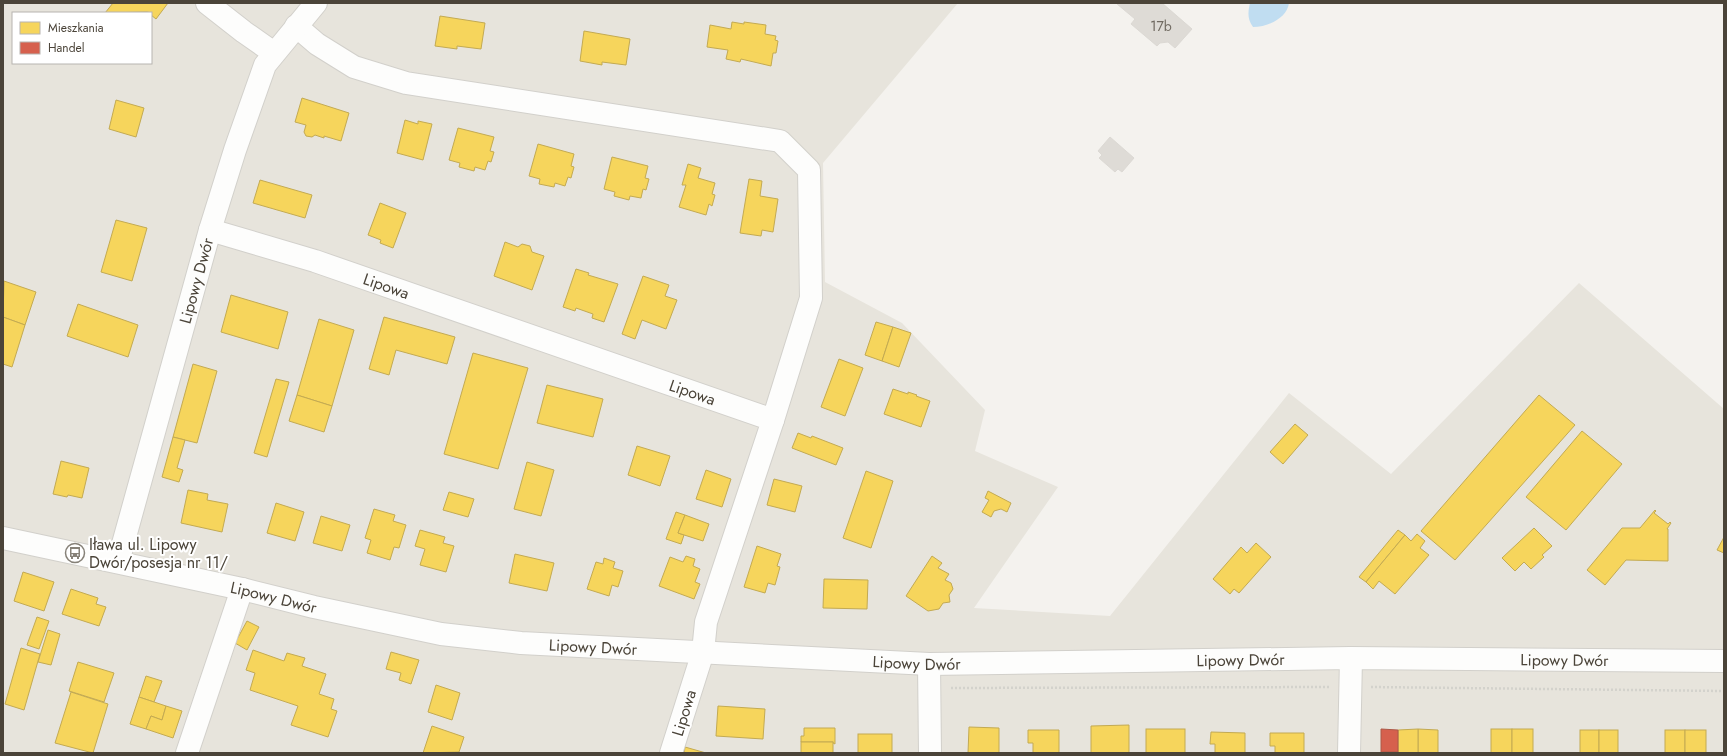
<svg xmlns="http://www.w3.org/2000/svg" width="1727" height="756" font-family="Jost,sans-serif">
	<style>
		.residential { fill: #e7e4dc; fill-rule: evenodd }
		.water { fill: #c0ddf1 }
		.homes { fill: #f6d55c; stroke: #c3aa52 }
		.shops { fill: #d6604d; stroke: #ac5847 }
		.building { fill: #dedbd6; stroke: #dcd9d4 }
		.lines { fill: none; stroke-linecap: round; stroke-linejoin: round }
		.minor-casing { stroke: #d2d0cb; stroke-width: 24 }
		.path { stroke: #d3d2cc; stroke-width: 2.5; stroke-dasharray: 2 2; stroke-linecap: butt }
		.minor { stroke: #fdfdfc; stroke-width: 22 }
		.labels { text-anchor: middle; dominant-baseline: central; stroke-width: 4; stroke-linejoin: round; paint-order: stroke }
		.number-label { font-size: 14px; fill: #706a61 }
		.street-label { font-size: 16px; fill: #4b4439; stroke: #fff }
		.poi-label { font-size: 16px; fill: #4b4439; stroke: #fff; text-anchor: start }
	</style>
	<rect width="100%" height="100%" fill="#f4f2ee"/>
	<path class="residential" d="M3,3H958L823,163L825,282L902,323L985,410L975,451L1058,487L974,608L1110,616L1289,393L1391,474L1579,283L1724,409V753H3ZM13,13H151V63H13Z"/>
	<path class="water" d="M1250,3H1289C1287,18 1268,27 1253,27C1247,19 1248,12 1250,3Z"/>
	<g class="homes">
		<polygon points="113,3 168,3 156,19 151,15 151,13 147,12 105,13"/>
		<polygon points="440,16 485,23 481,49 457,46 457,49 435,46"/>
		<polygon points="732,22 744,24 744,22 766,25 765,34 776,36 775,40 778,41 776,53 773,53 771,66 741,59 740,62 726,59 728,50 707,47 710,25 731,29"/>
		<polygon points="584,31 630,39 626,65 602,62 602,65 580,61"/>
		<polygon points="302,98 349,113 341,141 324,136 324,138 315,135 312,137 306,136 304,132 306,125 295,122"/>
		<polygon points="116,100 144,108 136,137 109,129"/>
		<polygon points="405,120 418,124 418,121 432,124 423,160 397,153"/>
		<polygon points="458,128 494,137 490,151 494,152 491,162 488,161 485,170 475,167 474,171 459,167 460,163 449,160"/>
		<polygon points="538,144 574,154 571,166 574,167 571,178 568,177 565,186 555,183 554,187 539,184 540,179 529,176"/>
		<polygon points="612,157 648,166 645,178 649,179 646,190 643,189 641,198 630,196 629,200 614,196 615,192 604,189"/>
		<polygon points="688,164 701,168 698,178 715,183 712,194 715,195 712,206 709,204 706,215 679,207 686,185 682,185"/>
		<polygon points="749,179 762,181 760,196 778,199 773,232 762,230 761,236 740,233"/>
		<polygon points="260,180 312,195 305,218 253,203"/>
		<polygon points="380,203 406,213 393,248 380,243 381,240 368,235"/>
		<polygon points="116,220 147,228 132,281 101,272"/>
		<polygon points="505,242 518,247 522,244 530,246 532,252 544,256 532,290 494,276"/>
		<polygon points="576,269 589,273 588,275 618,284 604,322 592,318 593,314 576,308 575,311 563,307"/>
		<polygon points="643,276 669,285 665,296 677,300 666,329 642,320 635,339 622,334"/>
		<polygon points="4,281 36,292 25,325 3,317"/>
		<polygon points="231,295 288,312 278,349 221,332"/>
		<polygon points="78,304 138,325 128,357 67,336"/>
		<polygon points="3,317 25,325 12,367 3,364"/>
		<polygon points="384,317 455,337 447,364 396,350 389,375 369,369"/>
		<polygon points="319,319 354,330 332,406 297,395"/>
		<polygon points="876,322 893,327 882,361 865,355"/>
		<polygon points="893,327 911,333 899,367 882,361"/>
		<polygon points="473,353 528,368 498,469 444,454"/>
		<polygon points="839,359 863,368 845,416 821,407"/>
		<polygon points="193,364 217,371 197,443 173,437"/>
		<polygon points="276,379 289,382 267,457 254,453"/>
		<polygon points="547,385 603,399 593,437 537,423"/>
		<polygon points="893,389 908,394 908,392 917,395 916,396 930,401 921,427 884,414"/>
		<polygon points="297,395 332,406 324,432 289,421"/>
		<polygon points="1539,395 1575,425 1455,560 1421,531"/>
		<polygon points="1295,424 1308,435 1283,464 1270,452"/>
		<polygon points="1582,431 1622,464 1566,530 1526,497"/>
		<polygon points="798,433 811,438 812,436 843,448 836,465 792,448"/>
		<polygon points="173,437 185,440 177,468 183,470 179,482 162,477"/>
		<polygon points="637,446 670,456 660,486 628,475"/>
		<polygon points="61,461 89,468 82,498 68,495 67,497 53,494"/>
		<polygon points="527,462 554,470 541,516 514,509"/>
		<polygon points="706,470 731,479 722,507 696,499"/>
		<polygon points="866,471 893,481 871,548 843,538"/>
		<polygon points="774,479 802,486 795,512 767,505"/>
		<polygon points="188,490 208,494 207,500 228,504 222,532 181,523"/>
		<polygon points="988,491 1011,503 1007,512 1001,509 994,511 991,517 982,512 989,500 985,498"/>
		<polygon points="449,492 474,499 468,517 443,510"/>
		<polygon points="276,503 304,512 295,541 267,533"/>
		<polygon points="374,509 395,515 393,521 406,525 399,548 394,547 390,560 367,553 371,540 365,538"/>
		<polygon points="1655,510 1656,511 1654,513 1668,524 1670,522 1671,523 1667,529 1668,529 1668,561 1626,560 1605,585 1587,570 1622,528 1640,528"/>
		<polygon points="676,512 685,515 678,533 684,535 681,544 666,539"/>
		<polygon points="685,515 709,524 703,541 678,533"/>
		<polygon points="321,516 350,525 342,551 313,543"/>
		<polygon points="1534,528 1552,546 1542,555 1544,557 1531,569 1524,562 1515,571 1502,558"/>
		<polygon points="420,530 445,537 443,543 454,546 446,572 420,565 425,549 415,546"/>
		<polygon points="1398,530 1405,535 1366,582 1359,577"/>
		<polygon points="1417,534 1425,541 1420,548 1429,555 1395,594 1379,581 1373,589 1366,582 1405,535 1411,541"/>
		<polygon points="1724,537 1724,553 1717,550"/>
		<polygon points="1256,543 1271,557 1239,593 1234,589 1230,594 1213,579 1241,547 1247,553"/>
		<polygon points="757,546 781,554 777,566 780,567 775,585 768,583 765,593 744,587"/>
		<polygon points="515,554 554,563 547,591 509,583"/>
		<polygon points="686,556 695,559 693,566 700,569 695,582 700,584 694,599 659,586 670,557 683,562"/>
		<polygon points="932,556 942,563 938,568 949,574 945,580 951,583 953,589 949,595 950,602 943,603 939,609 928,611 906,596"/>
		<polygon points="604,558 615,562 613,568 623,571 618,587 612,585 609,596 587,589 596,562 603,564"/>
		<polygon points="23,572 54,582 44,611 14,601"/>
		<polygon points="824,579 868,580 867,609 823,608"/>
		<polygon points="71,589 98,598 96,604 106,607 99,626 62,614"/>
		<polygon points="37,617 49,621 39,649 27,645"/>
		<polygon points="247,621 259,627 247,650 235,643"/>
		<polygon points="48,630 60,634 51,665 38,662"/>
		<polygon points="21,648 40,654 24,710 5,704"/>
		<polygon points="253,650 284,661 287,653 305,658 302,666 326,674 319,694 334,699 331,709 337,711 328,737 291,725 298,706 250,690 255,673 246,670"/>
		<polygon points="391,652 419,660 411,684 399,680 401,673 386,669"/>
		<polygon points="78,662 114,673 104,702 69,691"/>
		<polygon points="146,676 162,681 154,702 139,697"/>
		<polygon points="436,685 460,693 452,720 428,712"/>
		<polygon points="71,692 108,704 93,753 55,743"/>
		<polygon points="139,697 166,706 162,720 151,716 146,729 130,724"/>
		<polygon points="166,706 182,711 173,738 146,729 151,716 162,720"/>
		<polygon points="718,706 765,709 763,739 716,736"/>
		<polygon points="1129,725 1129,753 1091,753 1091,726"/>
		<polygon points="432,726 464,737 459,752 423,753"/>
		<polygon points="969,727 999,728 999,753 968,753"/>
		<polygon points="804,728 835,728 835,744 833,743 833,742 801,742 801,736 804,736"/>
		<rect x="1146" y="729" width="39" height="24"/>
		<polygon points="1418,729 1438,730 1438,753 1418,753"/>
		<polygon points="1418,729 1418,753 1398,753 1398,730"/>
		<rect x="1491" y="729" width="21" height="24"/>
		<rect x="1512" y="729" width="21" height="24"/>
		<polygon points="1028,730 1059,730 1059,753 1033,753 1033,743 1028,743"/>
		<rect x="1580" y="730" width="19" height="23"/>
		<rect x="1599" y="730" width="19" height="23"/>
		<rect x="1665" y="730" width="20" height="23"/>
		<rect x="1685" y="730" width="21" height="23"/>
		<polygon points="1211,732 1245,733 1245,753 1215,753 1215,744 1210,744"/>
		<polygon points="1270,733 1304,733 1304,753 1275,753 1275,746 1270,746"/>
		<rect x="858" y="734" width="34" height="19"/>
		<rect x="801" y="742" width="32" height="11"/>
		<polygon points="685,747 706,753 684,753"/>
	</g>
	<polygon class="shops" points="1381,729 1398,730 1398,752 1381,752"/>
	<g class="building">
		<polygon points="1118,3 1162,3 1192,29 1175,48 1168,42 1160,43 1157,46 1131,24 1135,19 1117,4"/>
		<polygon points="1110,137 1134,158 1122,172 1118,169 1115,172 1099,158 1102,155 1098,151"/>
	</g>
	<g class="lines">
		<defs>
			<g id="minor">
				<polyline points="207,3 244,32 274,53"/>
				<polyline points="296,26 317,44 354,67 406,83 780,141 809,170 811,298 773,420"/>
				<path id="s1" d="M210,230L315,261L773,420L706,622L703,652L671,753"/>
				<path id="s2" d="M3,538L242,589L314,607L441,634L521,643L929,664L1351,658L1724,661"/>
				<path id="s3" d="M118,562L210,230L235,150L265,65L316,3"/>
				<polyline points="929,664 930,753"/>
				<polyline points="187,753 242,589"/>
				<polyline points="1349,753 1351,658"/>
			</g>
		</defs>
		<use href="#minor" class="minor-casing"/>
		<g class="path">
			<polyline points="1371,687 1724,691"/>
			<polyline points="951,688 1330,687"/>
		</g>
		<use href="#minor" class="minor"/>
	</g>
	<defs>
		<symbol id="bus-ring" viewBox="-11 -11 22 22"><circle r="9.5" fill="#fff" stroke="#868178" stroke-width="1.5"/><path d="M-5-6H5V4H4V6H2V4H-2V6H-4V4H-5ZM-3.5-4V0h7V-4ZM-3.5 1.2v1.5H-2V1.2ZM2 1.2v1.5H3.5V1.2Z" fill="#868178"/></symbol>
	</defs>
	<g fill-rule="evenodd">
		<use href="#bus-ring" x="64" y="542" width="22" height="22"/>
	</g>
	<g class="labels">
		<g class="number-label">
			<text x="1161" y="26">17b</text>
		</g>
		<g class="street-label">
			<text stroke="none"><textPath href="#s3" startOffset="292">Lipowy Dwór</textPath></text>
			<text stroke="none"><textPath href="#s1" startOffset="185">Lipowa</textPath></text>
			<text stroke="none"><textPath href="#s1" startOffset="509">Lipowa</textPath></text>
			<text stroke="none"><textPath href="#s2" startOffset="277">Lipowy Dwór</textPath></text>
			<text stroke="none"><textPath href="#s2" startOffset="601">Lipowy Dwór</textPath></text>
			<text stroke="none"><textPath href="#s2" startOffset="1249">Lipowy Dwór</textPath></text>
			<text stroke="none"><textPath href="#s2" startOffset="1573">Lipowy Dwór</textPath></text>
			<text stroke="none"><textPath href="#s2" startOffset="925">Lipowy Dwór</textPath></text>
			<text transform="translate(684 713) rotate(-73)">Lipowa</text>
		</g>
		<g class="poi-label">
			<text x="89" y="544">Iława ul. Lipowy<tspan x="89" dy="18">Dwór/posesja nr 11/</tspan></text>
		</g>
	</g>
	<rect width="1727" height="756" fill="none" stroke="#4b4439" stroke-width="8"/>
	<rect x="12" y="12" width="140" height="52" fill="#ffffff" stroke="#b7b4b0"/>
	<rect x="20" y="22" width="20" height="12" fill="#f6d55c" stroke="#b7b4b0"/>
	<text x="48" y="32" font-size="12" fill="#4b4439">Mieszkania</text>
	<rect x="20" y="42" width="20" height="12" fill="#d6604d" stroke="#b7b4b0"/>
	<text x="48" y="52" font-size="12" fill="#4b4439">Handel</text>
</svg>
